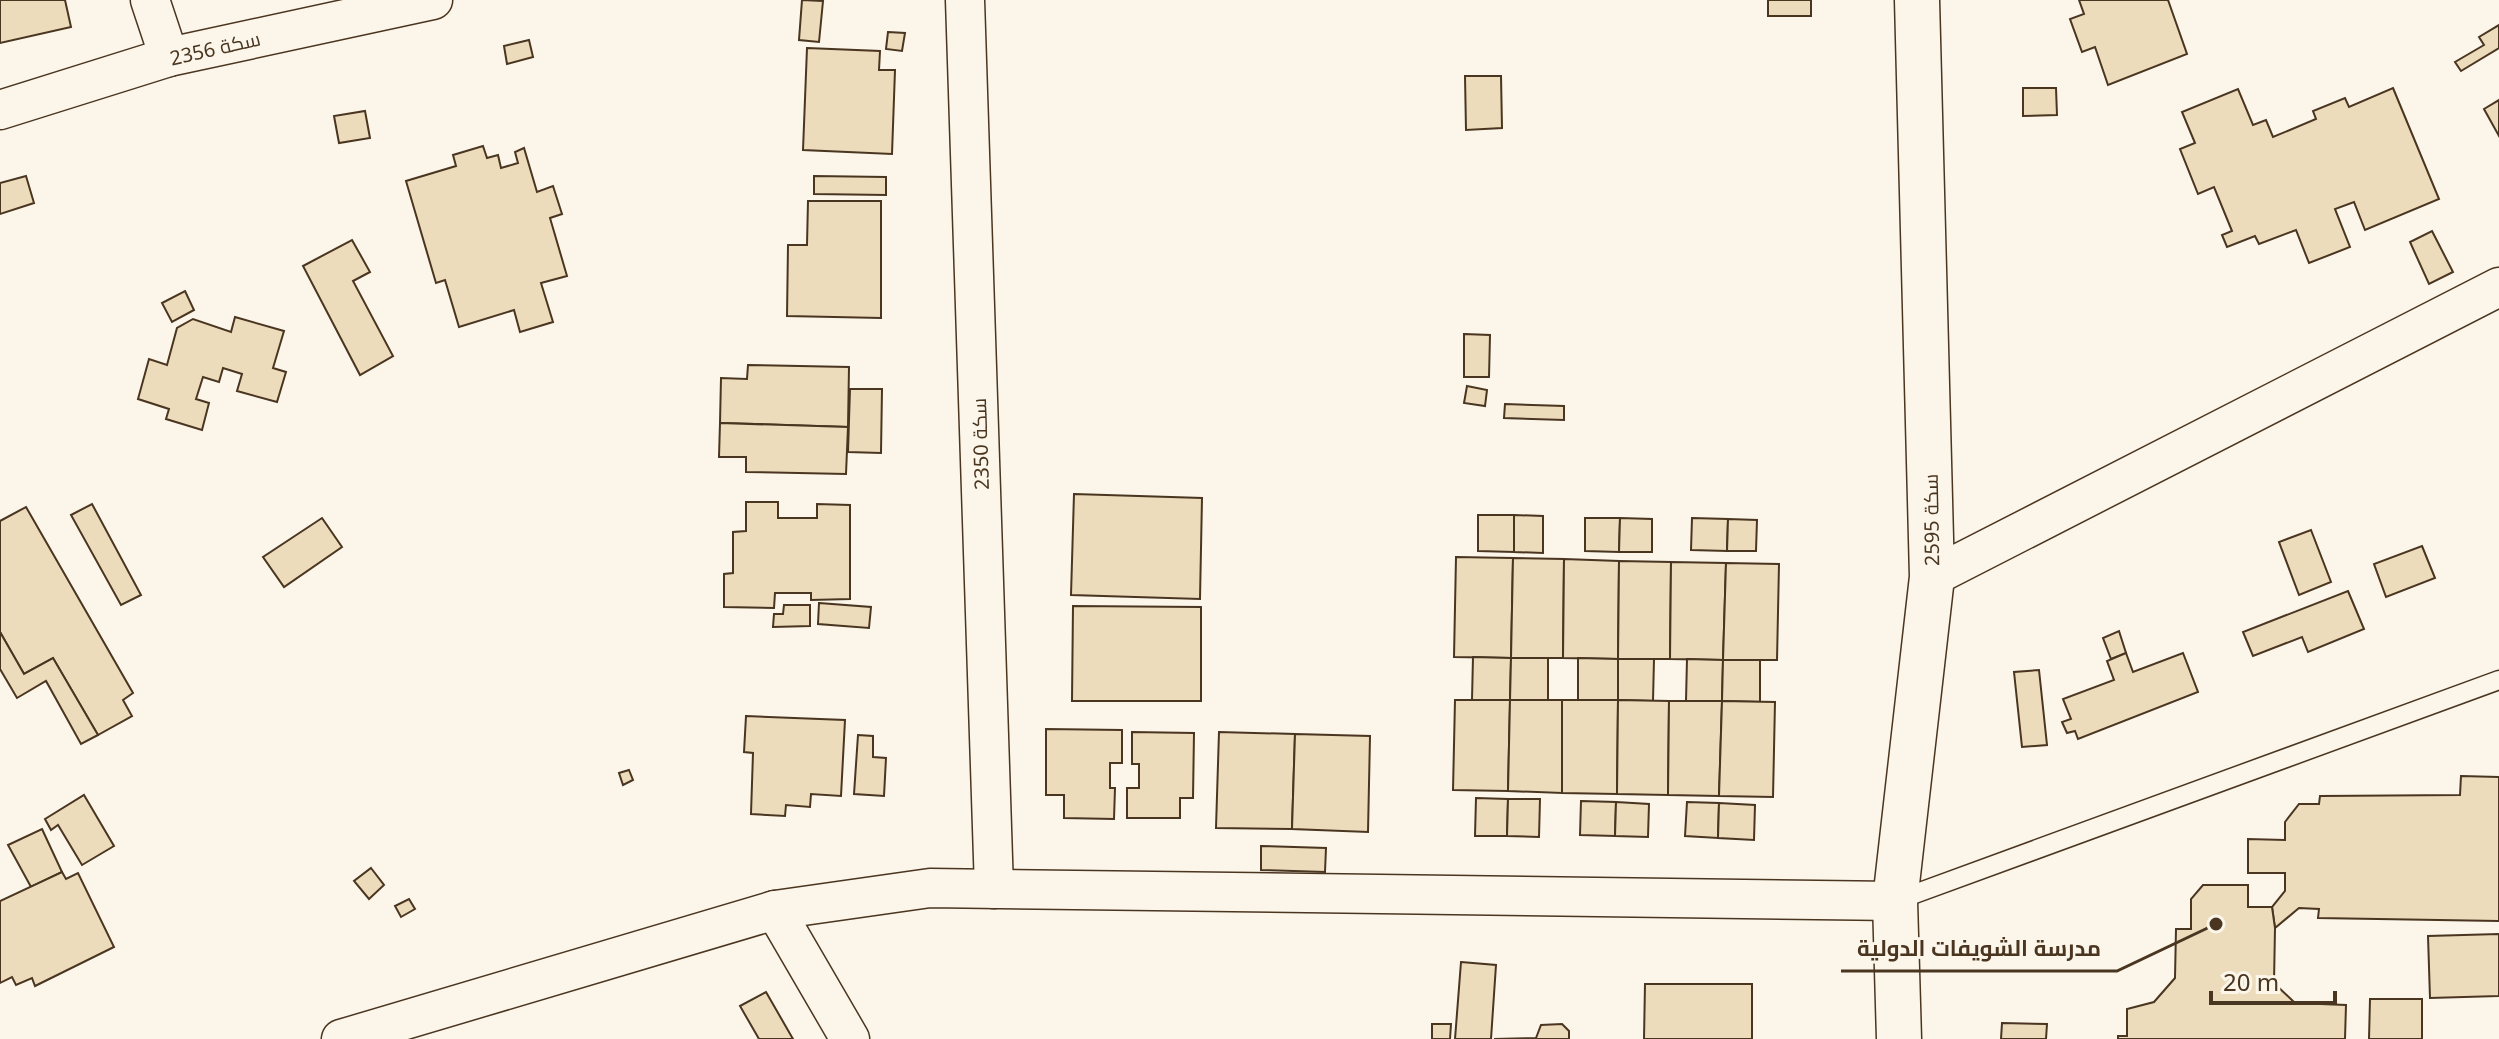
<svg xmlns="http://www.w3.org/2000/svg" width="2499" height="1039" font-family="'Noto Sans',Cairo,sans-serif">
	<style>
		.building { fill: #ecdcbc; stroke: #4a3520; stroke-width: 2 }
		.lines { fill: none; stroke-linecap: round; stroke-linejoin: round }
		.service-casing { stroke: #4a3520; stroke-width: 21 }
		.minor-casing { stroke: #4a3520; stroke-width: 41 }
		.tertiary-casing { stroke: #4a3520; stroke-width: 47 }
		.service { stroke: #fbf6e9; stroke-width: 18 }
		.minor { stroke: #fbf6e9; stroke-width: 38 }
		.tertiary { stroke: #fbf6e9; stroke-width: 44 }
		.labels { text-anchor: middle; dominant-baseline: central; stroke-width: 6; stroke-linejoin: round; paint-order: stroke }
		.street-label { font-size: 20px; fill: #4a3520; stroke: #fbf6e9 }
		.leader { fill: none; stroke: #4a3520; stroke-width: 3 }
		.callout-dot { fill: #4a3520; stroke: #fbf6e9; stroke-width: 3 }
		.callout-label { font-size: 22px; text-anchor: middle; font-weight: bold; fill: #4a3520; stroke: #fbf6e9; stroke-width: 6; stroke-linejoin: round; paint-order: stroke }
	</style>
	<rect width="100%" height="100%" fill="#fbf6e9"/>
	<g class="building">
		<polygon points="0,0 65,0 71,27 0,43"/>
		<polygon points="802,0 823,1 819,42 799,40"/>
		<rect x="1768" y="0" width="43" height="16"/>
		<polygon points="2079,0 2168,0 2187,54 2108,85 2095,47 2082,52 2070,19 2084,14"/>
		<polygon points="2499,25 2499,48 2461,71 2455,62 2484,45 2479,37"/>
		<polygon points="888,32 905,33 902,51 886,49"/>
		<polygon points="529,40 533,57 507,64 504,46"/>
		<polygon points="807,48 880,51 879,70 895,70 892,154 803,150"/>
		<polygon points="1465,76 1501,76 1502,128 1466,130"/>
		<polygon points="2023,88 2056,88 2057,115 2023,116"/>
		<polygon points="2393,88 2439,199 2365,230 2354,202 2335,209 2350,247 2309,263 2296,230 2259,244 2255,236 2227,247 2222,235 2232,231 2214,187 2198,194 2180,149 2195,143 2182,112 2238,89 2253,125 2266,120 2273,137 2316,119 2313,111 2345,98 2349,107"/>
		<polygon points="2499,100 2499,136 2484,109"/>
		<polygon points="365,111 370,138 339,143 334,116"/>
		<polygon points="483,146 487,158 498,155 501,168 518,163 515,152 524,148 537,192 553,186 562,214 550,218 567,276 541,283 553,322 520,332 514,310 459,327 445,280 436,283 406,181 456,166 453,155"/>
		<polygon points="26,176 34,203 0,214 0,183"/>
		<polygon points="814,176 886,177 886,195 814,194"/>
		<polygon points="808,201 881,201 881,318 787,316 788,245 807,245"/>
		<polygon points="2432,231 2453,272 2429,284 2410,242"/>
		<polygon points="352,240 370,272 353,281 393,356 360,375 303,266"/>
		<polygon points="185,291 194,310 172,322 162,303"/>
		<polygon points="235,317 284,331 273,368 286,372 277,402 237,391 242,374 223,368 219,382 203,377 196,399 209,403 202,430 166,419 169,409 138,399 149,359 167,365 177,328 193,319 231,332"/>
		<polygon points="1464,334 1490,335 1489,377 1464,377"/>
		<polygon points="748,365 849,367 848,427 720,423 721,378 747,379"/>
		<polygon points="1467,386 1487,390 1485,406 1464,403"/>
		<polygon points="850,389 882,389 881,453 848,452"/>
		<polygon points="1505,404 1564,406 1564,420 1504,418"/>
		<polygon points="720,423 848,427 846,474 746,472 746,457 719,457"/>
		<polygon points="1074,494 1202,498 1200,599 1071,595"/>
		<polygon points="746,502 778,502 778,518 817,518 817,504 850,505 850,599 811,600 811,593 775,593 774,608 724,607 724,574 733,573 733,532 746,531"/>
		<polygon points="92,504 141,595 121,605 71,515"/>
		<polygon points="26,507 133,693 123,700 132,716 98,735 53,658 24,674 0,632 0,521"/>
		<polygon points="1478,515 1514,515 1514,552 1478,551"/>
		<polygon points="1514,515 1543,516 1543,553 1514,552"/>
		<polygon points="322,518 342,547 284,587 263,557"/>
		<polygon points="1585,518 1620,518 1619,552 1585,551"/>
		<polygon points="1620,518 1652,519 1652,552 1619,552"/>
		<polygon points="1692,518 1728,519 1727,551 1691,550"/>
		<polygon points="1728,519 1757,520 1756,551 1727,551"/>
		<polygon points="2311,530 2331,582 2299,595 2279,542"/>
		<polygon points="2422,546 2435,578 2386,597 2374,564"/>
		<polygon points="1456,557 1513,558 1511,658 1454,657"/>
		<polygon points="1513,558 1564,559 1563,658 1511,658"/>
		<polygon points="1564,559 1619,561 1618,659 1563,658"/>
		<polygon points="1619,561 1671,562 1670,659 1618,659"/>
		<polygon points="1671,562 1726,563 1723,660 1670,659"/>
		<polygon points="1726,563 1779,564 1777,660 1723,660"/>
		<polygon points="2348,591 2364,629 2308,652 2302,637 2253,656 2243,632"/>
		<polygon points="819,603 871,607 869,628 818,624"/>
		<polygon points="784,605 810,605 810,626 773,627 774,614 783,614"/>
		<polygon points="1073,606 1201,607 1201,701 1072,701"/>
		<polygon points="2119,631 2126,653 2111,659 2103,638"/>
		<polygon points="0,632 24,674 53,658 98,735 81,744 46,681 17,698 0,669"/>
		<polygon points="2126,653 2133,672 2183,653 2198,692 2078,739 2075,731 2067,733 2062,722 2071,719 2063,699 2114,680 2107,661"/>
		<polygon points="1473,657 1511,658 1510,700 1472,700"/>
		<polygon points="1511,658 1548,658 1548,700 1510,700"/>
		<polygon points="1578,658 1618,659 1618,700 1578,700"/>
		<polygon points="1618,659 1654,659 1653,701 1618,700"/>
		<polygon points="1687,659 1723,660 1722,701 1686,701"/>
		<polygon points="1723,660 1760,660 1760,702 1722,701"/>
		<polygon points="2039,670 2047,745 2022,747 2014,672"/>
		<polygon points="1455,700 1510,700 1508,791 1453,790"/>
		<polygon points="1510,700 1562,700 1562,793 1508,791"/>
		<polygon points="1562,700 1618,700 1617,794 1562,793"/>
		<polygon points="1618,700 1669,701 1668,795 1617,794"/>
		<polygon points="1669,701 1722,701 1719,796 1668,795"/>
		<polygon points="1722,701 1775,702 1773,797 1719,796"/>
		<polygon points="746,716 845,720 841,796 811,794 810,807 786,805 785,816 751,814 753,753 744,752"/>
		<polygon points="1046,729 1122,730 1122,763 1110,763 1110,788 1115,788 1114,819 1064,818 1064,795 1046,795"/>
		<polygon points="1132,732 1194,733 1193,798 1180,798 1180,818 1127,818 1127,788 1139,788 1139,764 1132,764"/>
		<polygon points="1219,732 1295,734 1292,829 1216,828"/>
		<polygon points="1295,734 1370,736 1368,832 1292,829"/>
		<polygon points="858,735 873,736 873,757 886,758 884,796 854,794"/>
		<polygon points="629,770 633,780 623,785 619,773"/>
		<polygon points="2461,776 2499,777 2499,921 2318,918 2319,909 2299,908 2275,928 2272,907 2285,891 2285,873 2248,873 2248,839 2285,840 2285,822 2299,804 2319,804 2320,796 2460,795"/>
		<polygon points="84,795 114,846 82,865 58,825 51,830 45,819"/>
		<polygon points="1476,798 1508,799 1507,836 1475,836"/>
		<polygon points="1508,799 1540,799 1539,837 1507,836"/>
		<polygon points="1581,801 1616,802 1615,836 1580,835"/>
		<polygon points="1616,802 1649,804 1648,837 1615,836"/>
		<polygon points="1687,802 1719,803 1718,838 1685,836"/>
		<polygon points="1719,803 1755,805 1754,840 1718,838"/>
		<polygon points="42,829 62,872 31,887 8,845"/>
		<polygon points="1261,846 1326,848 1325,872 1261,870"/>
		<polygon points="371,868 384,885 369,899 354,881"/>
		<polygon points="62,872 66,879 78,873 114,947 35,986 32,978 16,985 12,977 0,983 0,901"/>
		<polygon points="2203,885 2248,885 2248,907 2272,907 2275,928 2274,983 2295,1003 2346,1005 2345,1039 2118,1039 2118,1036 2127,1036 2127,1009 2154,1002 2175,978 2176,929 2191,929 2191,899"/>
		<polygon points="409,899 415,909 401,917 395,906"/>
		<polygon points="2499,934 2499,996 2430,998 2428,936"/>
		<polygon points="1461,962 1496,965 1491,1039 1455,1039"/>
		<polygon points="1645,984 1752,984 1752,1039 1644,1039"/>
		<polygon points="766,992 793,1039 759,1039 740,1006"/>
		<polygon points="2370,999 2422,999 2422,1039 2369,1039"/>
		<polygon points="2002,1023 2047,1024 2046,1039 2001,1039"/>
		<polygon points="1432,1024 1451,1024 1450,1039 1432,1039"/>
		<polygon points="1562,1024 1569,1031 1569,1039 1494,1039 1536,1038 1541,1025"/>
	</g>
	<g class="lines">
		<defs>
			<polyline id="service" points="1898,900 2499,680"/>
			<g id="minor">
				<polyline points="150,0 169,57"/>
				<polyline points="965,0 994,889"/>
				<polyline points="0,110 169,57 433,0"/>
				<polyline points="1932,577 2499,287"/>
				<polyline points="775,910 850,1039"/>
				<polyline points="341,1039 775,910 930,888 1895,901"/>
			</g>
			<polyline id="tertiary" points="1899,1039 1895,901 1932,577 1917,0"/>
		</defs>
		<use href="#service" class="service-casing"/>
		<use href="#minor" class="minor-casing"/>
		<use href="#tertiary" class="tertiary-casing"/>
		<use href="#service" class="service"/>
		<use href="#minor" class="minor"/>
		<use href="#tertiary" class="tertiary"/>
	</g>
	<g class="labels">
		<g class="street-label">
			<text transform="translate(215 48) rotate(-13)">سكة 2356</text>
			<text transform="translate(980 444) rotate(-92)">سكة 2350</text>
			<text transform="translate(1931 520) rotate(-91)">سكة 2595</text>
		</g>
	</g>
	<path class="leader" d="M2216 924L2117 971H1841"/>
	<circle class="callout-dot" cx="2216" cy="924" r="8"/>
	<g class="callout-label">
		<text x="1979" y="956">مدرسة الشويفات الدولية</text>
	</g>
	<path d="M2211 991v12h124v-12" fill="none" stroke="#4a3520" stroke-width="4"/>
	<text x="2223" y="991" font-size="24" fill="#4a3520" stroke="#fbf6e9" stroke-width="6" paint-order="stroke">20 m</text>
</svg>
